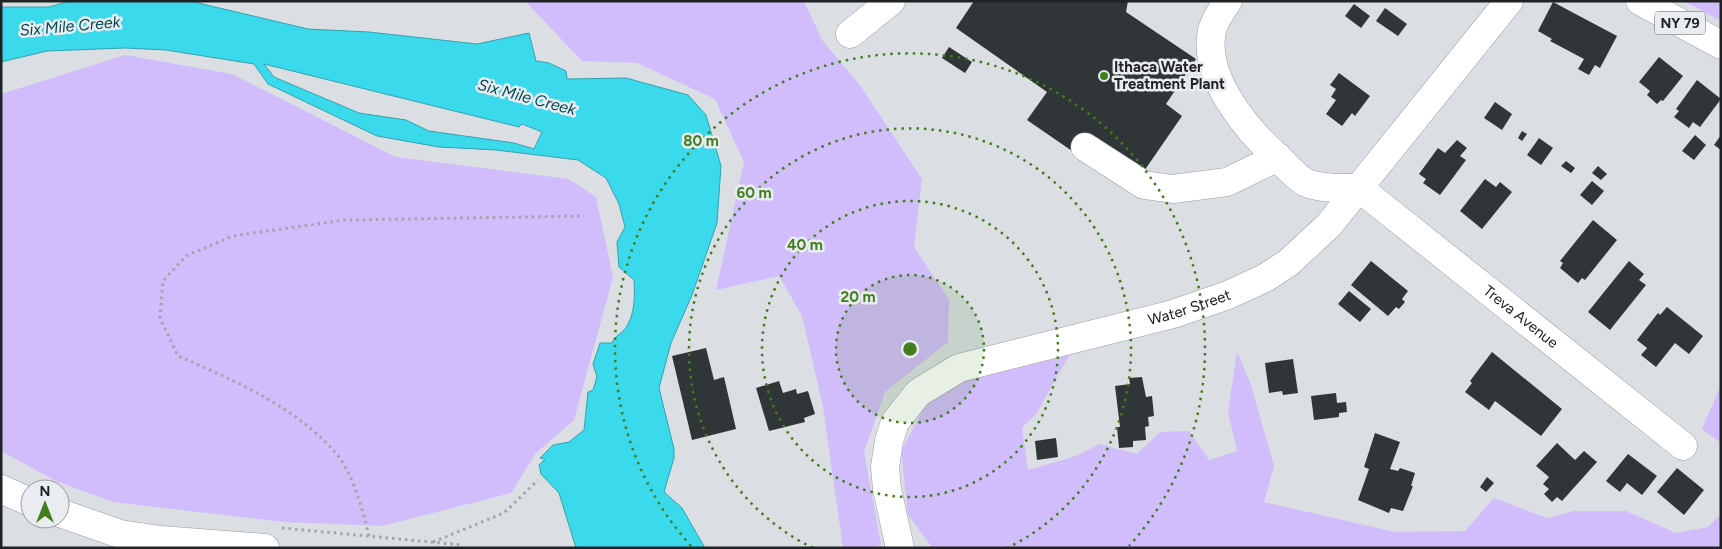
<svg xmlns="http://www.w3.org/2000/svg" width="1722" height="549" font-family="Figtree,sans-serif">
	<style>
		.green { fill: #d1bdfb }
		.water { fill: #3ad9eb; stroke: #32a2af; fill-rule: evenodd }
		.building { fill: #303537 }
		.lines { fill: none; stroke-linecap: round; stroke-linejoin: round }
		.minor-casing { stroke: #999da1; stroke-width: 29 }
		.highway-casing { stroke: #999da1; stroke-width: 29 }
		.path { stroke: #a1a5a9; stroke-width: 3; stroke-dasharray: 2.5 4; stroke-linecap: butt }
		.minor { stroke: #fff; stroke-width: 28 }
		.highway { stroke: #fff; stroke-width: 28 }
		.ring { fill: none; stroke: #417f1e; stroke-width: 2.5; stroke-dasharray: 2.5 5 }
		.poi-dot { fill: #417f1e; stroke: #e9ecf1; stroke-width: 2 }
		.labels { text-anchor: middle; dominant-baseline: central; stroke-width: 5; stroke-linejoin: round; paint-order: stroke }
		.shield { fill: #e9ecf1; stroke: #5d5f62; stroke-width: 1 }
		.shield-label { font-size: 14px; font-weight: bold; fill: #212224 }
		.poi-label { font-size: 15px; font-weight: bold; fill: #212224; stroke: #e9ecf1; text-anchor: start }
		.street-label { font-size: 15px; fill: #212224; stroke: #e9ecf1 }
		.water-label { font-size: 16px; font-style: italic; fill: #004950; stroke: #e9ecf1 }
		.centre { fill: #417f1e; stroke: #e9ecf1; stroke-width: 2.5 }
		.ring-label { font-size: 15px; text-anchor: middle; font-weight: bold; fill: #417f1e; stroke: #e9ecf1; stroke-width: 5; stroke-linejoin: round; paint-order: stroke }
	</style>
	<rect width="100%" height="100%" fill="#dbdfe4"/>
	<g class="green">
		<polygon points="525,1 804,1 822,40 859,84 922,179 914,247 949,300 948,342 885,392 864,452 881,545 873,548 843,548 823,407 802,316 779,276 716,290 744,162 715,99 637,63 582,61"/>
		<polygon points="1684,1 1721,1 1721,21"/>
		<polygon points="125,55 232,74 396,157 569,179 596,197 613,277 574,420 536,453 511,493 382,526 283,522 113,502 56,481 1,451 1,94"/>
		<polygon points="1074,347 1036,414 1022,428 1028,470 1076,456 1100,444 1137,454 1160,432 1189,431 1209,460 1237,451 1228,412 1237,352 1250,382 1274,466 1264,502 1395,532 1465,531 1494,498 1547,518 1575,511 1626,511 1676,533 1708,527 1721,514 1721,548 932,547 908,515 901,451 927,402 976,372"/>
		<polygon points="1721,385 1721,443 1702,429"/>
	</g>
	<path class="water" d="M70,1H190L308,29L369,32L477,44L529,33L536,61L549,63L566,71L567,79L626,78L688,95L706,115L721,166L717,223L692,295L671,343L659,388L674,449V458L664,492L682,508L705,548H576L559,493L541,474L539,465L545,459L540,458L553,445L569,442L584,430L588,392L593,390L597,377L593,364L600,343H612C615,336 618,336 623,331C635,318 635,297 634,280L619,267L617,242L625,227L619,204L606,178L578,160L496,150L439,147L377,136L268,84L254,64L166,50L125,48L47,51L1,62V7H49ZM264,64L519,127L522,124L542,132L534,149L514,143L429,131L406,120L359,113L274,77Z"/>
	<g class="building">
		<polygon points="974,1 1128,1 1126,12 1196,59 1166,104 1182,116 1142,174 1072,151 1027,120 1047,92 956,28"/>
		<polygon points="1553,2 1617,36 1600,68 1595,65 1589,75 1578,69 1584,59 1550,41 1552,39 1538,31"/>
		<polygon points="1354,4 1370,16 1361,28 1345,16"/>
		<polygon points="1385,8 1407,24 1398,36 1376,21"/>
		<polygon points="949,47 972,62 965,73 942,58"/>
		<polygon points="1659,57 1683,76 1663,101 1661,100 1657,104 1647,95 1650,91 1639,82"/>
		<polygon points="1339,73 1370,96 1355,116 1352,113 1342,126 1326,114 1336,100 1331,97 1336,89 1330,85"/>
		<polygon points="1697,80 1721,99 1700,127 1693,122 1689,128 1674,117 1679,111 1676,109"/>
		<polygon points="1495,102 1512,114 1502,130 1484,118"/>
		<polygon points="1522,131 1527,134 1522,141 1518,138"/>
		<polygon points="1695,135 1706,145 1694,160 1682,151"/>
		<polygon points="1721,135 1721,150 1714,145"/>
		<polygon points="1539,138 1553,148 1541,165 1527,155"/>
		<polygon points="1457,140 1467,148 1460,156 1466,160 1440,195 1423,183 1426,179 1419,174 1438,148 1445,153"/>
		<polygon points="1566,161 1575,168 1571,173 1561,166"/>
		<polygon points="1598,166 1607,174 1601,180 1592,173"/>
		<polygon points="1485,179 1496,187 1500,182 1512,192 1482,229 1460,211"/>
		<polygon points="1592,181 1604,191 1592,205 1580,195"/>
		<polygon points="1593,220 1617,240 1585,280 1582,278 1578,283 1560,268 1563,263 1560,261"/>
		<polygon points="1371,261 1408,291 1402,299 1405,302 1399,309 1396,307 1388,316 1351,285"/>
		<polygon points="1629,261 1644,274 1639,280 1646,285 1610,330 1588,312"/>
		<polygon points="1349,291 1371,309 1360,322 1338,304"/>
		<polygon points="1667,307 1703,336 1689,354 1675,343 1656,367 1641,355 1647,348 1637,340 1658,313 1660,315"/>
		<polygon points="706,348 714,380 724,377 736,429 692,440 672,356"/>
		<polygon points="1492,352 1562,409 1541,436 1495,401 1489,410 1465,392 1472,383 1470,381"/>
		<polygon points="1293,359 1298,393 1283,395 1282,391 1269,393 1265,363"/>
		<polygon points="1142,377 1146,397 1152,396 1154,416 1148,417 1149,426 1145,427 1146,440 1133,441 1133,447 1119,448 1117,427 1120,427 1115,386 1130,384 1129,378"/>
		<polygon points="779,381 783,393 796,389 797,394 808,391 815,414 804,418 805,422 769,431 756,388"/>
		<polygon points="1336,393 1337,403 1346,402 1347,412 1339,413 1339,417 1314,420 1311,396"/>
		<polygon points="1375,433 1400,442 1390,469 1398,471 1400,468 1415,473 1411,486 1413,486 1403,511 1391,508 1389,513 1358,500 1369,469 1364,467"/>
		<polygon points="1056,438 1058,457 1037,460 1035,441"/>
		<polygon points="1557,443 1575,460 1584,451 1597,462 1562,501 1557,497 1552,502 1544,494 1549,489 1543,484 1549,477 1536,466"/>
		<polygon points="1628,454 1657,476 1642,495 1627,483 1620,492 1606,481"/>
		<polygon points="1677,468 1704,490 1684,515 1657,492"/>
		<polygon points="1487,477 1494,483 1486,492 1480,487"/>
	</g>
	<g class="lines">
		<defs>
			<g id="minor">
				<path id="s1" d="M1228,1C1222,10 1214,21 1212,31C1202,77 1247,130 1278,158C1286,165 1297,179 1307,183C1322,189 1343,188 1359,188L1683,446"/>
				<polyline points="850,34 891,1"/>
				<polyline points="1085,147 1144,185 1173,189 1227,182 1278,157"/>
				<polyline points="1,489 30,502"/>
				<polyline points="60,513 120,534 161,540 265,548"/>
				<path id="s2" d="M900,548L887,489L885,467L889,441L895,422L918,393L959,368L1173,314L1228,295L1265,278L1288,263L1329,225L1509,1"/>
			</g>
			<polyline id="highway" points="1640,1 1721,45"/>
		</defs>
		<use href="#minor" class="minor-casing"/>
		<use href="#highway" class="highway-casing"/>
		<g class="path">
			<polyline points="282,528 463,545"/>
			<path d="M369,536C363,511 352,470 334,451C293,405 233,380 178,356L160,318L163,281L186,256L233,236L344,220L584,216"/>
			<polyline points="433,542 504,513 538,480"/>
		</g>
		<use href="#minor" class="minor"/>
		<use href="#highway" class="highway"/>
	</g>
	<circle cx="910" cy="349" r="74" fill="#417f1e" fill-opacity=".12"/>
	<g class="ring">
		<circle cx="910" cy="349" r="74"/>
		<circle cx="910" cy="349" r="148"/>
		<path d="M813 548A221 221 0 1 1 1007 548"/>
		<path d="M691 546A295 295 0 1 1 1129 546"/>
	</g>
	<circle class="poi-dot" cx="1104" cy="76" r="5"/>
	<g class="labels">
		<rect class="shield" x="1655" y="11.5" width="50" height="23" rx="4"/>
		<g class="shield-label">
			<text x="1680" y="23">NY 79</text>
		</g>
		<g class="poi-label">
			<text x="1114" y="67">Ithaca Water<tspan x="1114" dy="17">Treatment Plant</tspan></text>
		</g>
		<g class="street-label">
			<text stroke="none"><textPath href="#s2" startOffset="452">Water Street</textPath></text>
			<text stroke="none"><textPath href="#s1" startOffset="481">Treva Avenue</textPath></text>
		</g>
		<g class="water-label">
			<text transform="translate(70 26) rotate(-5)">Six Mile Creek</text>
			<text transform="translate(527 97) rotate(15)">Six Mile Creek</text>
		</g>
	</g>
	<circle cx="910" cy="349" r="8" class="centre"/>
	<g class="ring-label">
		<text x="701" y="146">80 m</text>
		<text x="754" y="198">60 m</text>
		<text x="805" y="250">40 m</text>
		<text x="858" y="302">20 m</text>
	</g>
	<rect width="1722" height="549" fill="none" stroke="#212224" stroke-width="5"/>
	<g transform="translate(45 504)"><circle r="24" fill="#e9ecf1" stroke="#999b9f"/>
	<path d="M0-4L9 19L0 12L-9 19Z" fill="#417f1e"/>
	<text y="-8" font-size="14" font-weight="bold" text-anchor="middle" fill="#212224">N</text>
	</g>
</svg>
